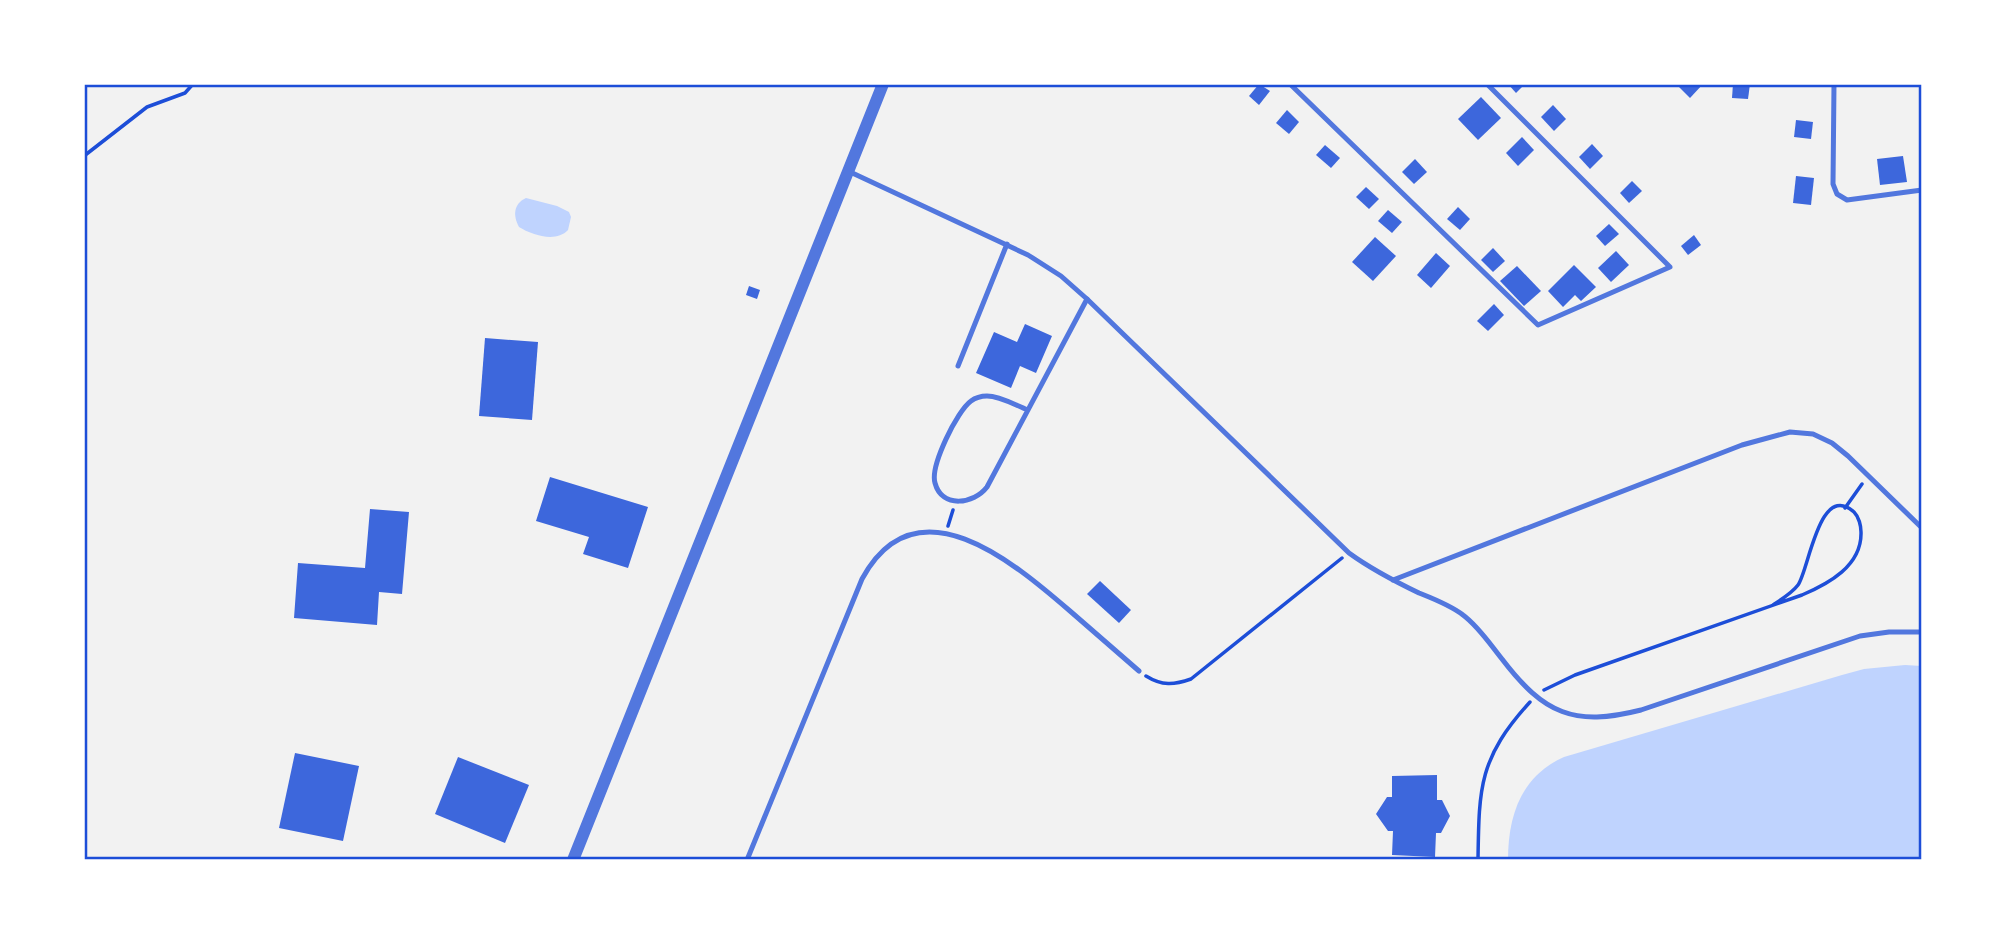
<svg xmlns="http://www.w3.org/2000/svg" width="2006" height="944" font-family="Overpass,sans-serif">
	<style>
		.water { fill: #bfd3fe }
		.building { fill: #3d67dc }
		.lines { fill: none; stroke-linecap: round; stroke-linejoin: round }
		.path { stroke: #1d4ed8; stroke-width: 3.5 }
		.service { stroke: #5277de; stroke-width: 5 }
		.tertiary { stroke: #5277de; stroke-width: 12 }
		.neatline { fill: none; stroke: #1d4ed8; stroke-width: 2.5 }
	</style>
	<rect width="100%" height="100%" fill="#f2f2f2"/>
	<g class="water">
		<path d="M526,198L557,206L569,212L571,217L568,230C556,243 532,235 519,227C513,216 513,204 526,198Z"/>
		<path d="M1905,665L1922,666V860H1508C1508,816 1521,776 1564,757L1842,675L1864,669Z"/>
	</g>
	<g class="building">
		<polygon points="1259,84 1270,91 1259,105 1249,96"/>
		<polygon points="1508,84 1525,84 1516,93"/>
		<polygon points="1676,84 1703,84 1690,98"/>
		<polygon points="1733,84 1750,84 1748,99 1732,98"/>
		<polygon points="1481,97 1501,118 1478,140 1458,119"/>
		<polygon points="1553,105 1566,119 1554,131 1541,117"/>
		<polygon points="1287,110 1299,122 1289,134 1276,123"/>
		<polygon points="1796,120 1813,122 1811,139 1794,137"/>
		<polygon points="1522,137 1534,150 1518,166 1506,153"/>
		<polygon points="1592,144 1603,156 1590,169 1579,157"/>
		<polygon points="1325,145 1340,158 1331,168 1316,155"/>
		<polygon points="1903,156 1907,182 1880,185 1877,159"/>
		<polygon points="1415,159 1427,172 1414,184 1402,172"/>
		<polygon points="1796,176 1814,178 1811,205 1793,203"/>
		<polygon points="1632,181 1642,191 1629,203 1620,193"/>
		<polygon points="1366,187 1379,199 1369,209 1356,197"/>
		<polygon points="1458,207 1470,219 1460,230 1447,219"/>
		<polygon points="1388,210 1402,222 1392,233 1378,221"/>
		<polygon points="1609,224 1619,234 1605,246 1596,236"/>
		<polygon points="1694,235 1701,245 1688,255 1681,246"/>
		<polygon points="1375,237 1396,256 1373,281 1352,262"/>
		<polygon points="1493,248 1505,261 1493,272 1481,260"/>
		<polygon points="1616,251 1629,265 1611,282 1598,268"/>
		<polygon points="1436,253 1450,266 1431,288 1417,275"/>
		<polygon points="1574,265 1596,287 1581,301 1575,295 1563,307 1548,291"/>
		<polygon points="1517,266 1541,291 1524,306 1500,281"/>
		<polygon points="749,286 760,290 757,299 746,295"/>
		<polygon points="1494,304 1504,315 1488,331 1477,321"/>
		<polygon points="1025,324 1052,336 1036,373 1020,366 1011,388 976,373 994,332 1017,342"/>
		<polygon points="485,338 538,342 532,420 479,416"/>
		<polygon points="550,477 648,507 628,568 583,554 589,537 536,521"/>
		<polygon points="370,509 409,512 402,594 379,592 377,625 294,618 298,563 365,568"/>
		<polygon points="1100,581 1131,610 1119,623 1087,594"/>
		<polygon points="295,753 359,766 343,841 279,828"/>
		<polygon points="458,757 529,785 505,843 435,814"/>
		<polygon points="1437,775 1437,800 1442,800 1450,816 1441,833 1436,833 1435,857 1392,855 1393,831 1388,831 1376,814 1387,797 1392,797 1392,776"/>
	</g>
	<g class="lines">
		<g class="path">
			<polyline points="84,156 147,107 185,93 193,84"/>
			<polyline points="1845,508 1862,484"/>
			<polyline points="948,526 953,510"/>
			<path d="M1146,676C1162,686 1174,685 1191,679L1342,558"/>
			<path d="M1544,690L1575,675L1802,595C1828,584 1862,566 1861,532C1861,526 1859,517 1854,512C1819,481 1809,570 1798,585C1792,593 1782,599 1773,605"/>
			<path d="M1478,860C1479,787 1479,758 1530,702"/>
		</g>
		<g class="service">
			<polyline points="1290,84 1538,325 1670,267 1487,84"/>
			<polyline points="1834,84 1833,184 1837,194 1847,200 1922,190"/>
			<path d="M848,171L1028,255L1061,276L1087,299L1349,553C1371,569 1394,581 1419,593C1434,599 1450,605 1463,615C1478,626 1490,644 1502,659C1544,714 1574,727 1641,710L1860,636L1889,632H1922"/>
			<polyline points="958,366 1007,244"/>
			<path d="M1028,410C1015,405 1000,396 987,396C982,396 975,398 971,401C957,411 930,466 935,483C942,509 974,504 987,487L1087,299"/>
			<polyline points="1393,580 1742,445 1790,432 1813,434 1832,443 1848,456 1922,528"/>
			<path d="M747,860L862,579C916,479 1013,562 1070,611C1093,631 1116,651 1139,671"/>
		</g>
		<polyline class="tertiary" points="573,860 883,84"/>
	</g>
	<rect width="2006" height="944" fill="none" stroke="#ffffff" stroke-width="172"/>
	<rect x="86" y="86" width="1834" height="772" class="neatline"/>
</svg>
